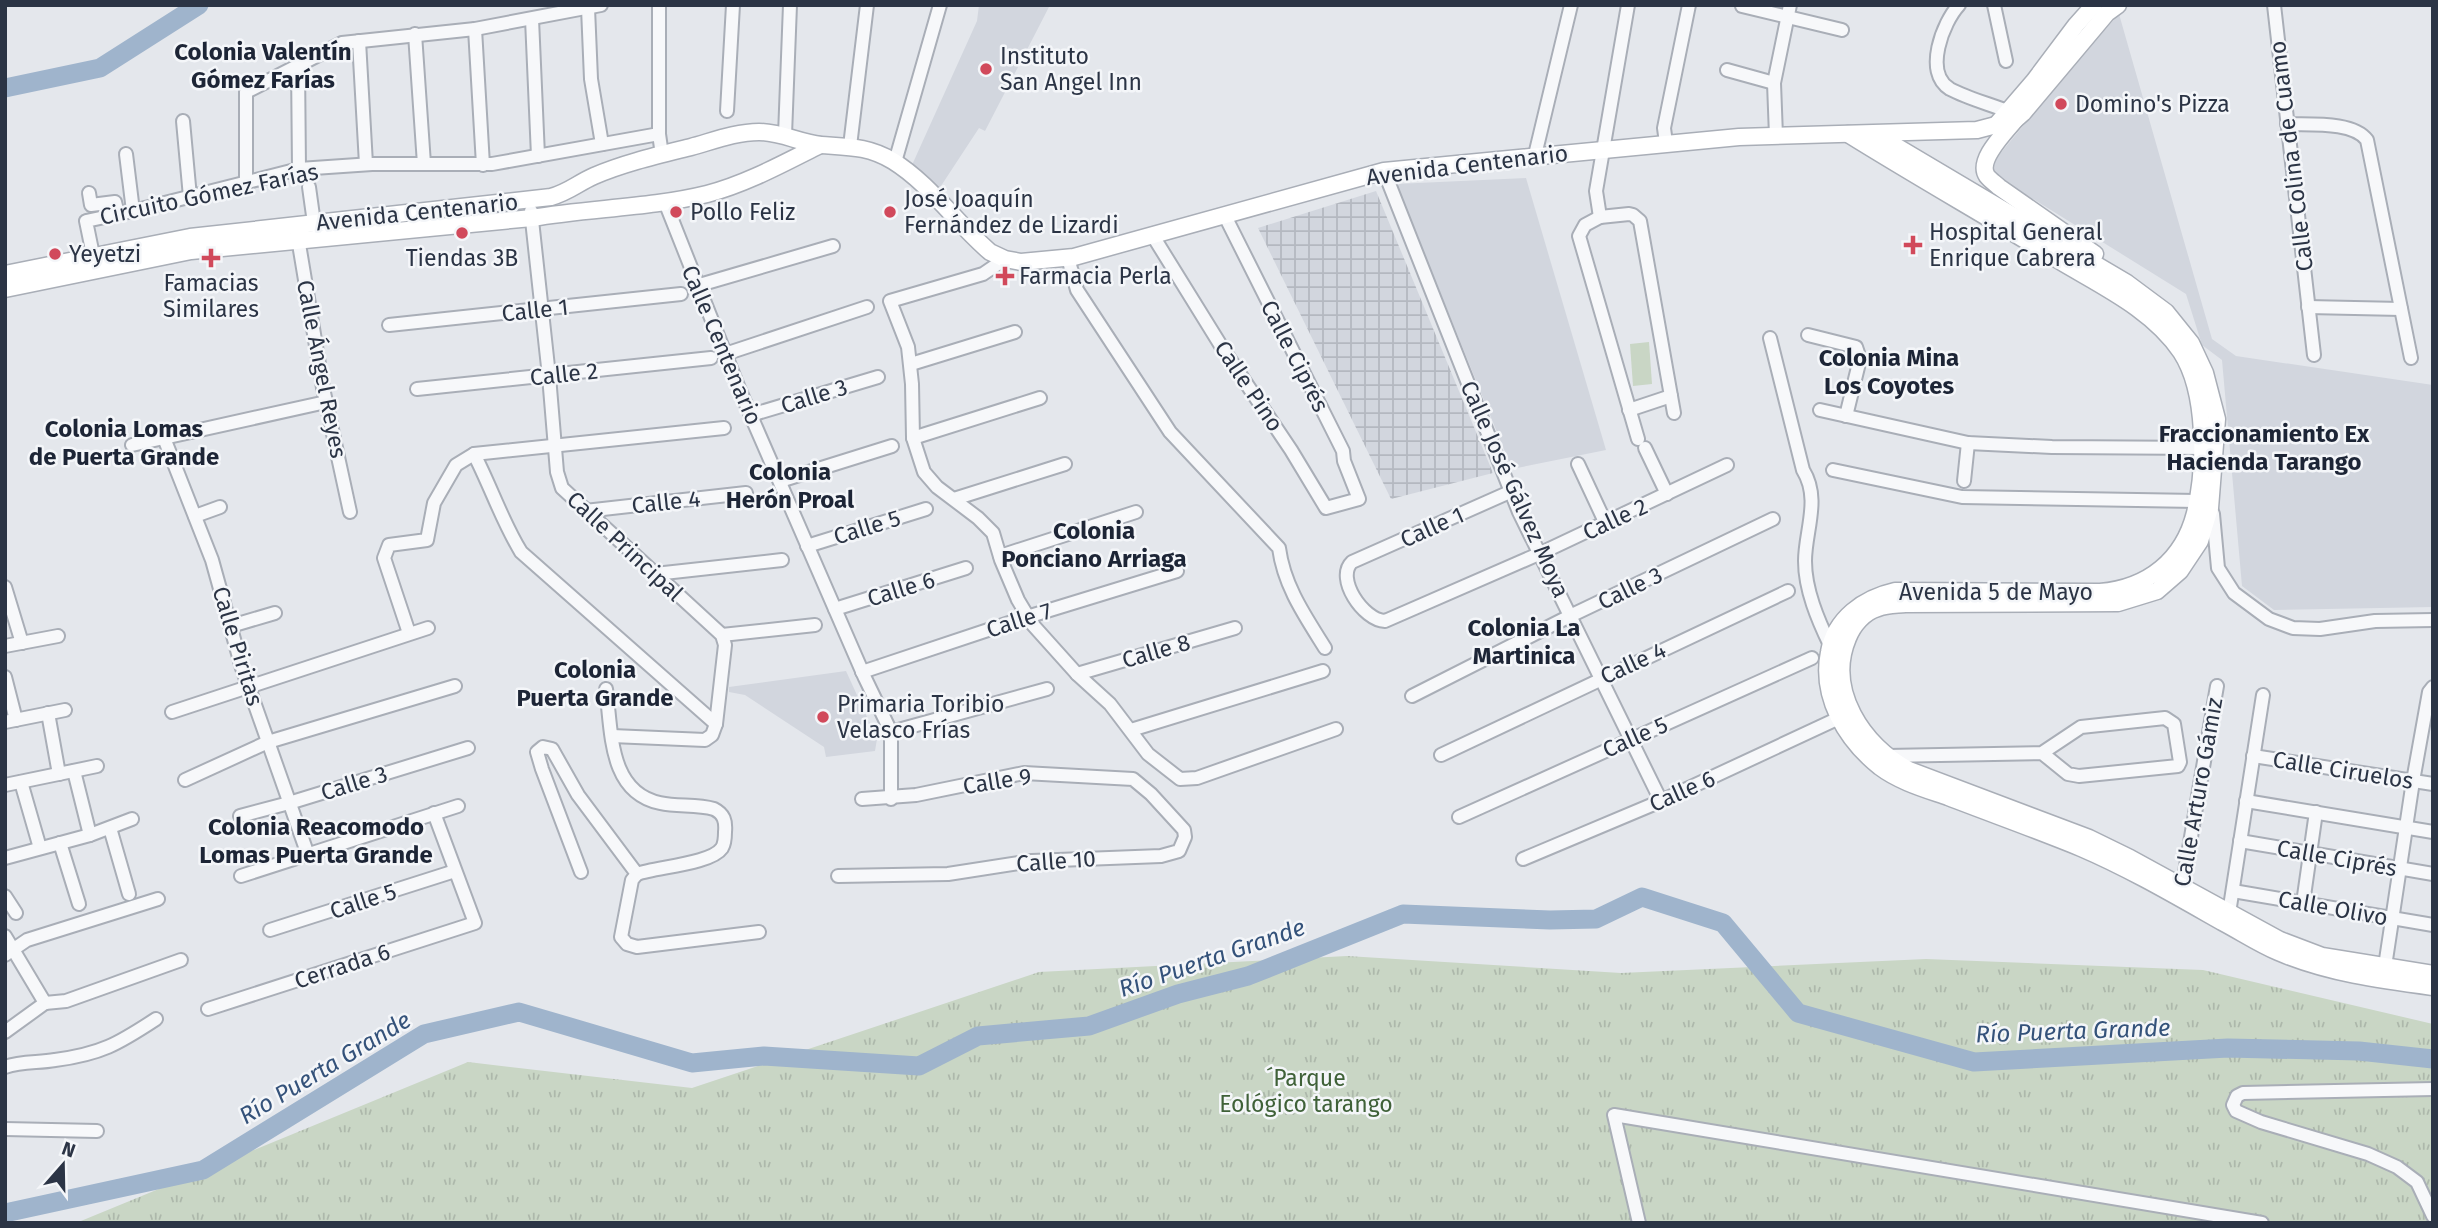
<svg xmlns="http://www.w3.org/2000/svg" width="2438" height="1228" font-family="'Fira Sans',sans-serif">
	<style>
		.built { fill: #d2d6de }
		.industrial { fill: url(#industrial-grid) }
		.grass { fill: url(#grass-tufts) }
		.pitch { fill: #c9d6c5 }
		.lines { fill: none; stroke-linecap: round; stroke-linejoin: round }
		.river { stroke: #9fb4cc; stroke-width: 19 }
		.minor-casing { stroke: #a9aeb7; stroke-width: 16 }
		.secondary-casing { stroke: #a9aeb7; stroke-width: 19 }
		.minor { stroke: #f7f8fa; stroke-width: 12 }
		.secondary { stroke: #fff; stroke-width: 16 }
		.poi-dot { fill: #d1495b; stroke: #f4f6f9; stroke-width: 2.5 }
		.labels { text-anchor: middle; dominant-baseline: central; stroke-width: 5; stroke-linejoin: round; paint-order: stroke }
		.poi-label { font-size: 23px; fill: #2b3445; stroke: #f4f6f9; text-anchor: start }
		.street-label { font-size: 23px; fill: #2b3445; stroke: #f4f6f9 }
		.park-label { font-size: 23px; fill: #3f6138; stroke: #f4f6f9 }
		.neighbourhood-label { font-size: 24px; font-weight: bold; fill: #1d2536; stroke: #f4f6f9 }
		.water-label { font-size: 24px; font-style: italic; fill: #34527a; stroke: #f4f6f9 }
	</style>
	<defs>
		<pattern id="industrial-grid" width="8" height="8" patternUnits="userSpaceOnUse" patternTransform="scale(1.75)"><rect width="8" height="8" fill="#d2d6de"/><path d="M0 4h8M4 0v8" fill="none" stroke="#b4b8c0"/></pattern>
		<pattern id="grass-tufts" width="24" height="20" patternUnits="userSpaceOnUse" patternTransform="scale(1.75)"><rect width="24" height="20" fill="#c9d6c5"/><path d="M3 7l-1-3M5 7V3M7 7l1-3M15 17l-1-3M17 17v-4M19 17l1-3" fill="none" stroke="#adb8ab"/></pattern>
	</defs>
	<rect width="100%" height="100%" fill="#e4e7ec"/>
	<g class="built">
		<polygon points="979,5 1050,5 985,131 979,128 939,189 912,165 977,21"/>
		<polygon points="2119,14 2212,339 2236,356 2433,385 2433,607 2274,610 2242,586 2222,360 2202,345 2186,294 1993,174 1992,166 1999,155 2066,74"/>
		<polygon points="1526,178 1606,450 1512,469 1396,184"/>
		<polygon points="846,671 877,739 875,751 826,757 824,747 745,695 729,692 729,687"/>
	</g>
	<polygon class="industrial" points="1376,191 1493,473 1391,499 1258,228"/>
	<polygon class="grass" points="1347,956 1621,973 1926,959 2203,970 2433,1024 2433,1223 76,1223 468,1062 692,1088 1039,972"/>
	<polygon class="pitch" points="1649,342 1652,384 1633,386 1630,344"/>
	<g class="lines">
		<g class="river">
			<polyline points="5,88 100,68 199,5"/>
			<polyline points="5,1213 203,1170 424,1034 519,1012 692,1063 764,1056 919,1066 978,1036 1089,1026 1178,994 1248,976 1403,914 1550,920 1596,919 1642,897 1723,923 1798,1013 1974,1062 2228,1048 2359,1051 2433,1059"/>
		</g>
		<defs>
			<g id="minor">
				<polyline points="659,5 659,134 662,155"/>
				<polyline points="1628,5 1596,191 1600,217 1629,214 1633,215 1640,221 1674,413"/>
				<path d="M1959,5C1943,22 1923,73 1950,89C1967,98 1989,104 2007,111L2013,117"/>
				<polyline points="1994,5 2006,61"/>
				<polyline points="2274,5 2314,355"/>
				<polyline points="1742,6 1842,30"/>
				<polyline points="588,8 591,79 602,144"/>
				<polyline points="532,19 538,156"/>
				<polyline points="475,29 483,165"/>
				<polyline points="415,34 424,164"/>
				<polyline points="359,41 366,164"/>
				<polyline points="298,64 299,169"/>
				<polyline points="1727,70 1774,83"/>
				<polyline points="727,111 733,5"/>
				<polyline points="183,121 190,197"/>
				<path d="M2287,124C2310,125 2353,121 2367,140L2411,358"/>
				<polyline points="785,135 790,5"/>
				<polyline points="1776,136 1774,83 1790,5"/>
				<polyline points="1666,143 1664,128 1689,5"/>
				<polyline points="850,146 867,5"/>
				<polyline points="126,154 133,211"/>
				<polyline points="1535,155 1571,5"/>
				<polyline points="895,162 940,5"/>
				<polyline points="1384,171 1519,512 1661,801"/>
				<polyline points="246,183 246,92 342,43 475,29 601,5"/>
				<polyline points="309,187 314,223"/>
				<polyline points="89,193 91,205 115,202 118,214"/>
				<polyline points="665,202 738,386 865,678 891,732 891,799"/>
				<polyline points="531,211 549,376 557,472 562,488 722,635 725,645 716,724 712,735 705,740 612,736"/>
				<polyline points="1600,217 1585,225 1579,236 1638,439"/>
				<polyline points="297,232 323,388 350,512"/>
				<polyline points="1153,236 1223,349 1291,450 1326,508 1359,499 1344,461 1343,451 1225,216"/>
				<polyline points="93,255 86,221 133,211 299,169 372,164 492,164 659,134"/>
				<path d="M1068,258L1077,290L1170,432L1279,548C1284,586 1305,616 1325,648"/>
				<polyline points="1005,259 983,274 890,301 908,347 912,384 913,438 924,472 937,487 978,518 993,533 1001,560 1018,600 1033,625 1077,674 1110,704 1148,754 1180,779 1197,778 1336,729"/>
				<polyline points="696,286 833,246"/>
				<polyline points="2308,307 2401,309"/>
				<polyline points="389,325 681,294"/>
				<polyline points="1808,335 1856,347 1860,359 1846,416"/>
				<path d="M1770,338L1803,470C1821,499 1805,531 1805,561C1805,590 1818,620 1830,645"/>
				<polyline points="725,354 867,307"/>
				<polyline points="911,364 1015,332"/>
				<polyline points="417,389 711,358"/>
				<polyline points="1629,410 1671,396"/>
				<polyline points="1820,410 1968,443 2052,447 2208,448"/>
				<polyline points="751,415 878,377"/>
				<polyline points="164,438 212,560 242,668 308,855"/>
				<polyline points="913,438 1040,398"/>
				<polyline points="132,445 326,402"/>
				<polyline points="1645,448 1667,494"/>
				<path d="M474,454C491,487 502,521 521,552L716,724"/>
				<polyline points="1578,464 1606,524"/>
				<polyline points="1833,470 1962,497 2197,501 2210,508 2213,514 2218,568 2234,593 2269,619 2293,628 2320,629 2375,621 2433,620"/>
				<polyline points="780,481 892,446"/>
				<polyline points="1964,481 1968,443"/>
				<path d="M1512,491L1352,562C1335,578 1363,620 1385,621L1541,553L1727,465"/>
				<polyline points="954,499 1065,464"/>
				<polyline points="585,511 746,493"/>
				<polyline points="195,516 220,507"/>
				<polyline points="807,546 926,509"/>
				<polyline points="1000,556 1136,512"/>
				<polyline points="655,574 782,560"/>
				<polyline points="5,587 22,643"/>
				<polyline points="835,609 966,568"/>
				<polyline points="231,626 275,613"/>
				<polyline points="409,633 384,558 389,545 427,540 434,503 456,465 474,454 724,428"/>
				<polyline points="722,635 815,625"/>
				<polyline points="5,646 58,636"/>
				<polyline points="862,672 1027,617 1177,571"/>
				<polyline points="1077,674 1235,628"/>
				<polyline points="5,677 16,720"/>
				<path d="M606,689C612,731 608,792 660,803C678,807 696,804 714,809C724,814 726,821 725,832C725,837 725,843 722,848C711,864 656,867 637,874"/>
				<polyline points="1412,696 1570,616 1773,519"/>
				<polyline points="172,712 428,628"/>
				<polyline points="48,713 59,774"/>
				<polyline points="5,722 65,710"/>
				<polyline points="1131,730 1323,671"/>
				<polyline points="891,732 1047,689"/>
				<polyline points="1441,755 1788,591"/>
				<polyline points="1887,756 2042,753 2081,727 2165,718 2174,724 2180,762 2178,766 2079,776 2068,774 2042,753"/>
				<polyline points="2253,756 2433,784"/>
				<polyline points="74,771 90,835"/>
				<polyline points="185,780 268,742 455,686"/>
				<polyline points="21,782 40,848"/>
				<polyline points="5,785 97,766"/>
				<polyline points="2246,801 2433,832"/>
				<polyline points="240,816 289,803 468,748"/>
				<polyline points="1459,817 1812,658"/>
				<polyline points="110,828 129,894"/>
				<polyline points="2240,841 2433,874"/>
				<polyline points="60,843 79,904"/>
				<polyline points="5,858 90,835 132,819"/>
				<polyline points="1523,859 1661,801 1839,718"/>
				<polyline points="581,872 542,769 537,752 543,747 552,749 578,795 637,874 632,880 621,937 627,944 637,947 759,932"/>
				<polyline points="241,876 458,806"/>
				<polyline points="838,876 948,874 1032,861 1161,856 1179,851 1185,837 1184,830 1151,794 1133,779 1024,773 916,795 862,799"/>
				<polyline points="2233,891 2433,925"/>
				<polyline points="2181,895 2217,686"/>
				<polyline points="5,896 16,913"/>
				<polyline points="2303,903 2316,812"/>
				<polyline points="2229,913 2263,695"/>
				<polyline points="270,930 455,871"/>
				<polyline points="5,936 45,1003"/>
				<polyline points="5,955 27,940 158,899"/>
				<polyline points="2384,973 2413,781 2429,692 2433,687"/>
				<polyline points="45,1003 66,1001 181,960"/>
				<polyline points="208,1009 475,923 434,813"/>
				<polyline points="5,1032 45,1003"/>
				<path d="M5,1067C22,1061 38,1063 55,1060C101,1054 118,1044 156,1019"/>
				<polyline points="2433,1089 2243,1093 2237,1096 2233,1105 2236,1111 2261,1122 2368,1154 2397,1167 2417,1182 2433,1216"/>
				<polyline points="5,1129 97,1131"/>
				<polyline points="1639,1223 1614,1115 2262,1223"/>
			</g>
			<g id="secondary">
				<path d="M2015,120C2006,132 1976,160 1987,176C1990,180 1996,184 1999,187L2095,254"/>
				<polyline points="1997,124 2034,81 2076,25 2094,5"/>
				<path d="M1848,134C1917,177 1988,217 2058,260C2101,286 2152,309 2181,352C2207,392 2206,467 2195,513C2183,560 2148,588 2100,592L1895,591C1864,598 1835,618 1829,652C1820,697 1846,740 1880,767C1900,782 1925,789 1948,797C1992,814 2037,830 2081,848C2130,869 2176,896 2222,922C2241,932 2259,944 2278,952C2327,973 2380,980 2433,987"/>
				<path d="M1877,135L2127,283L2166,312L2191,343L2205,373L2217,419L2210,508L2200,541L2180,571L2157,591L2118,603L1905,604C1896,605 1886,605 1878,608C1864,612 1853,625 1848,638C1826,690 1863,746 1909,770L2089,838L2130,858L2280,940L2322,956L2433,974"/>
				<path d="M5,274L190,237L551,197C569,192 578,183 594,176C624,163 659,155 691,147C713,141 736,132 759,132C781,132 800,143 821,145C848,147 868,146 893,161C930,184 957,224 990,252L1005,259L1021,262L1074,257L1384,171L1739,137L1977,130L2015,120L2023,113L2107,13L2118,5"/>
				<path d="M5,289L191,251L532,218C590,208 650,208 707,194C746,184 784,163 820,145"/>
			</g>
		</defs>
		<use href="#minor" class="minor-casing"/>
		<use href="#secondary" class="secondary-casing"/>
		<use href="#minor" class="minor"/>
		<use href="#secondary" class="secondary"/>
	</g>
	<g class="poi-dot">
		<circle cx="986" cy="69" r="7"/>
		<circle cx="2061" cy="104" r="7"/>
		<circle cx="676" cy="212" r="7"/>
		<circle cx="890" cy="212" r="7"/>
		<circle cx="462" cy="233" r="7"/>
		<path d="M1909.5 234.5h7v7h7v7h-7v7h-7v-7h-7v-7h7z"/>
		<circle cx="55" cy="254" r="7"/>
		<path d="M207.5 247.5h7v7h7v7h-7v7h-7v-7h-7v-7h7z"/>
		<path d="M1001.5 265.5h7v7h7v7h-7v7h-7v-7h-7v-7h7z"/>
		<circle cx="823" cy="717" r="7"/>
	</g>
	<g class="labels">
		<g class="poi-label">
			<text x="1000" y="56">Instituto<tspan x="1000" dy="26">San Angel Inn</tspan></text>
			<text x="2075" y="104">Domino's Pizza</text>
			<text x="904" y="199">José Joaquín<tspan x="904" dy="26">Fernández de Lizardi</tspan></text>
			<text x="690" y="212">Pollo Feliz</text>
			<text x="1929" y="232">Hospital General<tspan x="1929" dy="26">Enrique Cabrera</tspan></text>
			<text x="69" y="254">Yeyetzi</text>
			<text x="462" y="258" text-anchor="middle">Tiendas 3B</text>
			<text x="1019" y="276">Farmacia Perla</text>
			<text x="211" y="283" text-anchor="middle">Famacias<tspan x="211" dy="26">Similares</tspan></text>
			<text x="837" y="704">Primaria Toribio<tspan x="837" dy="26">Velasco Frías</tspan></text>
		</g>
		<g class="street-label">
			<text transform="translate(2291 156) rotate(-97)">Calle Colina de Cuamo</text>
			<text transform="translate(1467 165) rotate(-7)">Avenida Centenario</text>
			<text transform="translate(209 194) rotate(-12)">Circuito Gómez Farías</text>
			<text transform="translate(417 212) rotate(-6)">Avenida Centenario</text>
			<text transform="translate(535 310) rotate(-6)">Calle 1</text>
			<text transform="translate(722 345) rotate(67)">Calle Centenario</text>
			<text transform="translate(1295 356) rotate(63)">Calle Ciprés</text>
			<text transform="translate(322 369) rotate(79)">Calle Ángel Reyes</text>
			<text transform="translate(564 374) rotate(-6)">Calle 2</text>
			<text transform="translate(1249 386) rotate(56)">Calle Pino</text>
			<text transform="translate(814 396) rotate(-17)">Calle 3</text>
			<text transform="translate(1515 489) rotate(66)">Calle José Gálvez Moya</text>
			<text transform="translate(666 502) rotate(-6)">Calle 4</text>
			<text transform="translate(1615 519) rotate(-25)">Calle 2</text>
			<text transform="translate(867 527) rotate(-17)">Calle 5</text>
			<text transform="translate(1432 527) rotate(-24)">Calle 1</text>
			<text transform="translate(625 546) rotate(43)">Calle Principal</text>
			<text transform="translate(1630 588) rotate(-26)">Calle 3</text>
			<text transform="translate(901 589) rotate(-17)">Calle 6</text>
			<text x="1996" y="592">Avenida 5 de Mayo</text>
			<text transform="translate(1019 620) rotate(-18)">Calle 7</text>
			<text transform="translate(238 646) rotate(73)">Calle Piritas</text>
			<text transform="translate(1156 651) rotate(-16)">Calle 8</text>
			<text transform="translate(1633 663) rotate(-25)">Calle 4</text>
			<text transform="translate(1635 737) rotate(-24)">Calle 5</text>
			<text transform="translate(2343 770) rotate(9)">Calle Ciruelos</text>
			<text transform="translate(997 781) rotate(-9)">Calle 9</text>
			<text transform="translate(354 783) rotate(-17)">Calle 3</text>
			<text transform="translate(1682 791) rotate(-24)">Calle 6</text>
			<text transform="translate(2198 792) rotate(-80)">Calle Arturo Gámiz</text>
			<text transform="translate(2337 858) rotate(10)">Calle Ciprés</text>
			<text transform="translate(1056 861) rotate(-4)">Calle 10</text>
			<text transform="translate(363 901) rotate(-18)">Calle 5</text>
			<text transform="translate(2333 908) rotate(10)">Calle Olivo</text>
			<text transform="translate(342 966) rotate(-18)">Cerrada 6</text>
		</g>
		<g class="park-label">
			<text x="1306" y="1078">´Parque<tspan x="1306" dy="26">Eológico tarango</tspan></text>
		</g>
		<g class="neighbourhood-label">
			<text x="263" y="52">Colonia Valentín<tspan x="263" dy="28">Gómez Farías</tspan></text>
			<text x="1889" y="358">Colonia Mina<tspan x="1889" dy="28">Los Coyotes</tspan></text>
			<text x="124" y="429">Colonia Lomas<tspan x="124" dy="28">de Puerta Grande</tspan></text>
			<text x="2264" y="434">Fraccionamiento Ex<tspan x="2264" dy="28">Hacienda Tarango</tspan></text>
			<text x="790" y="472">Colonia<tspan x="790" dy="28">Herón Proal</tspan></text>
			<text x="1094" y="531">Colonia<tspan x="1094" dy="28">Ponciano Arriaga</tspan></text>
			<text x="1524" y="628">Colonia La<tspan x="1524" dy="28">Martinica</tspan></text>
			<text x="595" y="670">Colonia<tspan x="595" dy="28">Puerta Grande</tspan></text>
			<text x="316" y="827">Colonia Reacomodo<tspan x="316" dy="28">Lomas Puerta Grande</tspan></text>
		</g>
		<g class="water-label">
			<text transform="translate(1212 958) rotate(-19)">Río Puerta Grande</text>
			<text transform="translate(2073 1031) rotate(-2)">Río Puerta Grande</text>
			<text transform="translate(325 1068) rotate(-31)">Río Puerta Grande</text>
		</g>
	</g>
	<rect width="2438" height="1228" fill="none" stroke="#2b3445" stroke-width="14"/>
	<g transform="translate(63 1165) rotate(20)" stroke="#f4f6f9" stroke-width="5" paint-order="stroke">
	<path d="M0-5L12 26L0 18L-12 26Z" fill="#2b3445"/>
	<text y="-10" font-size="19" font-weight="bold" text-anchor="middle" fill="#2b3445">N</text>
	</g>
</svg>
